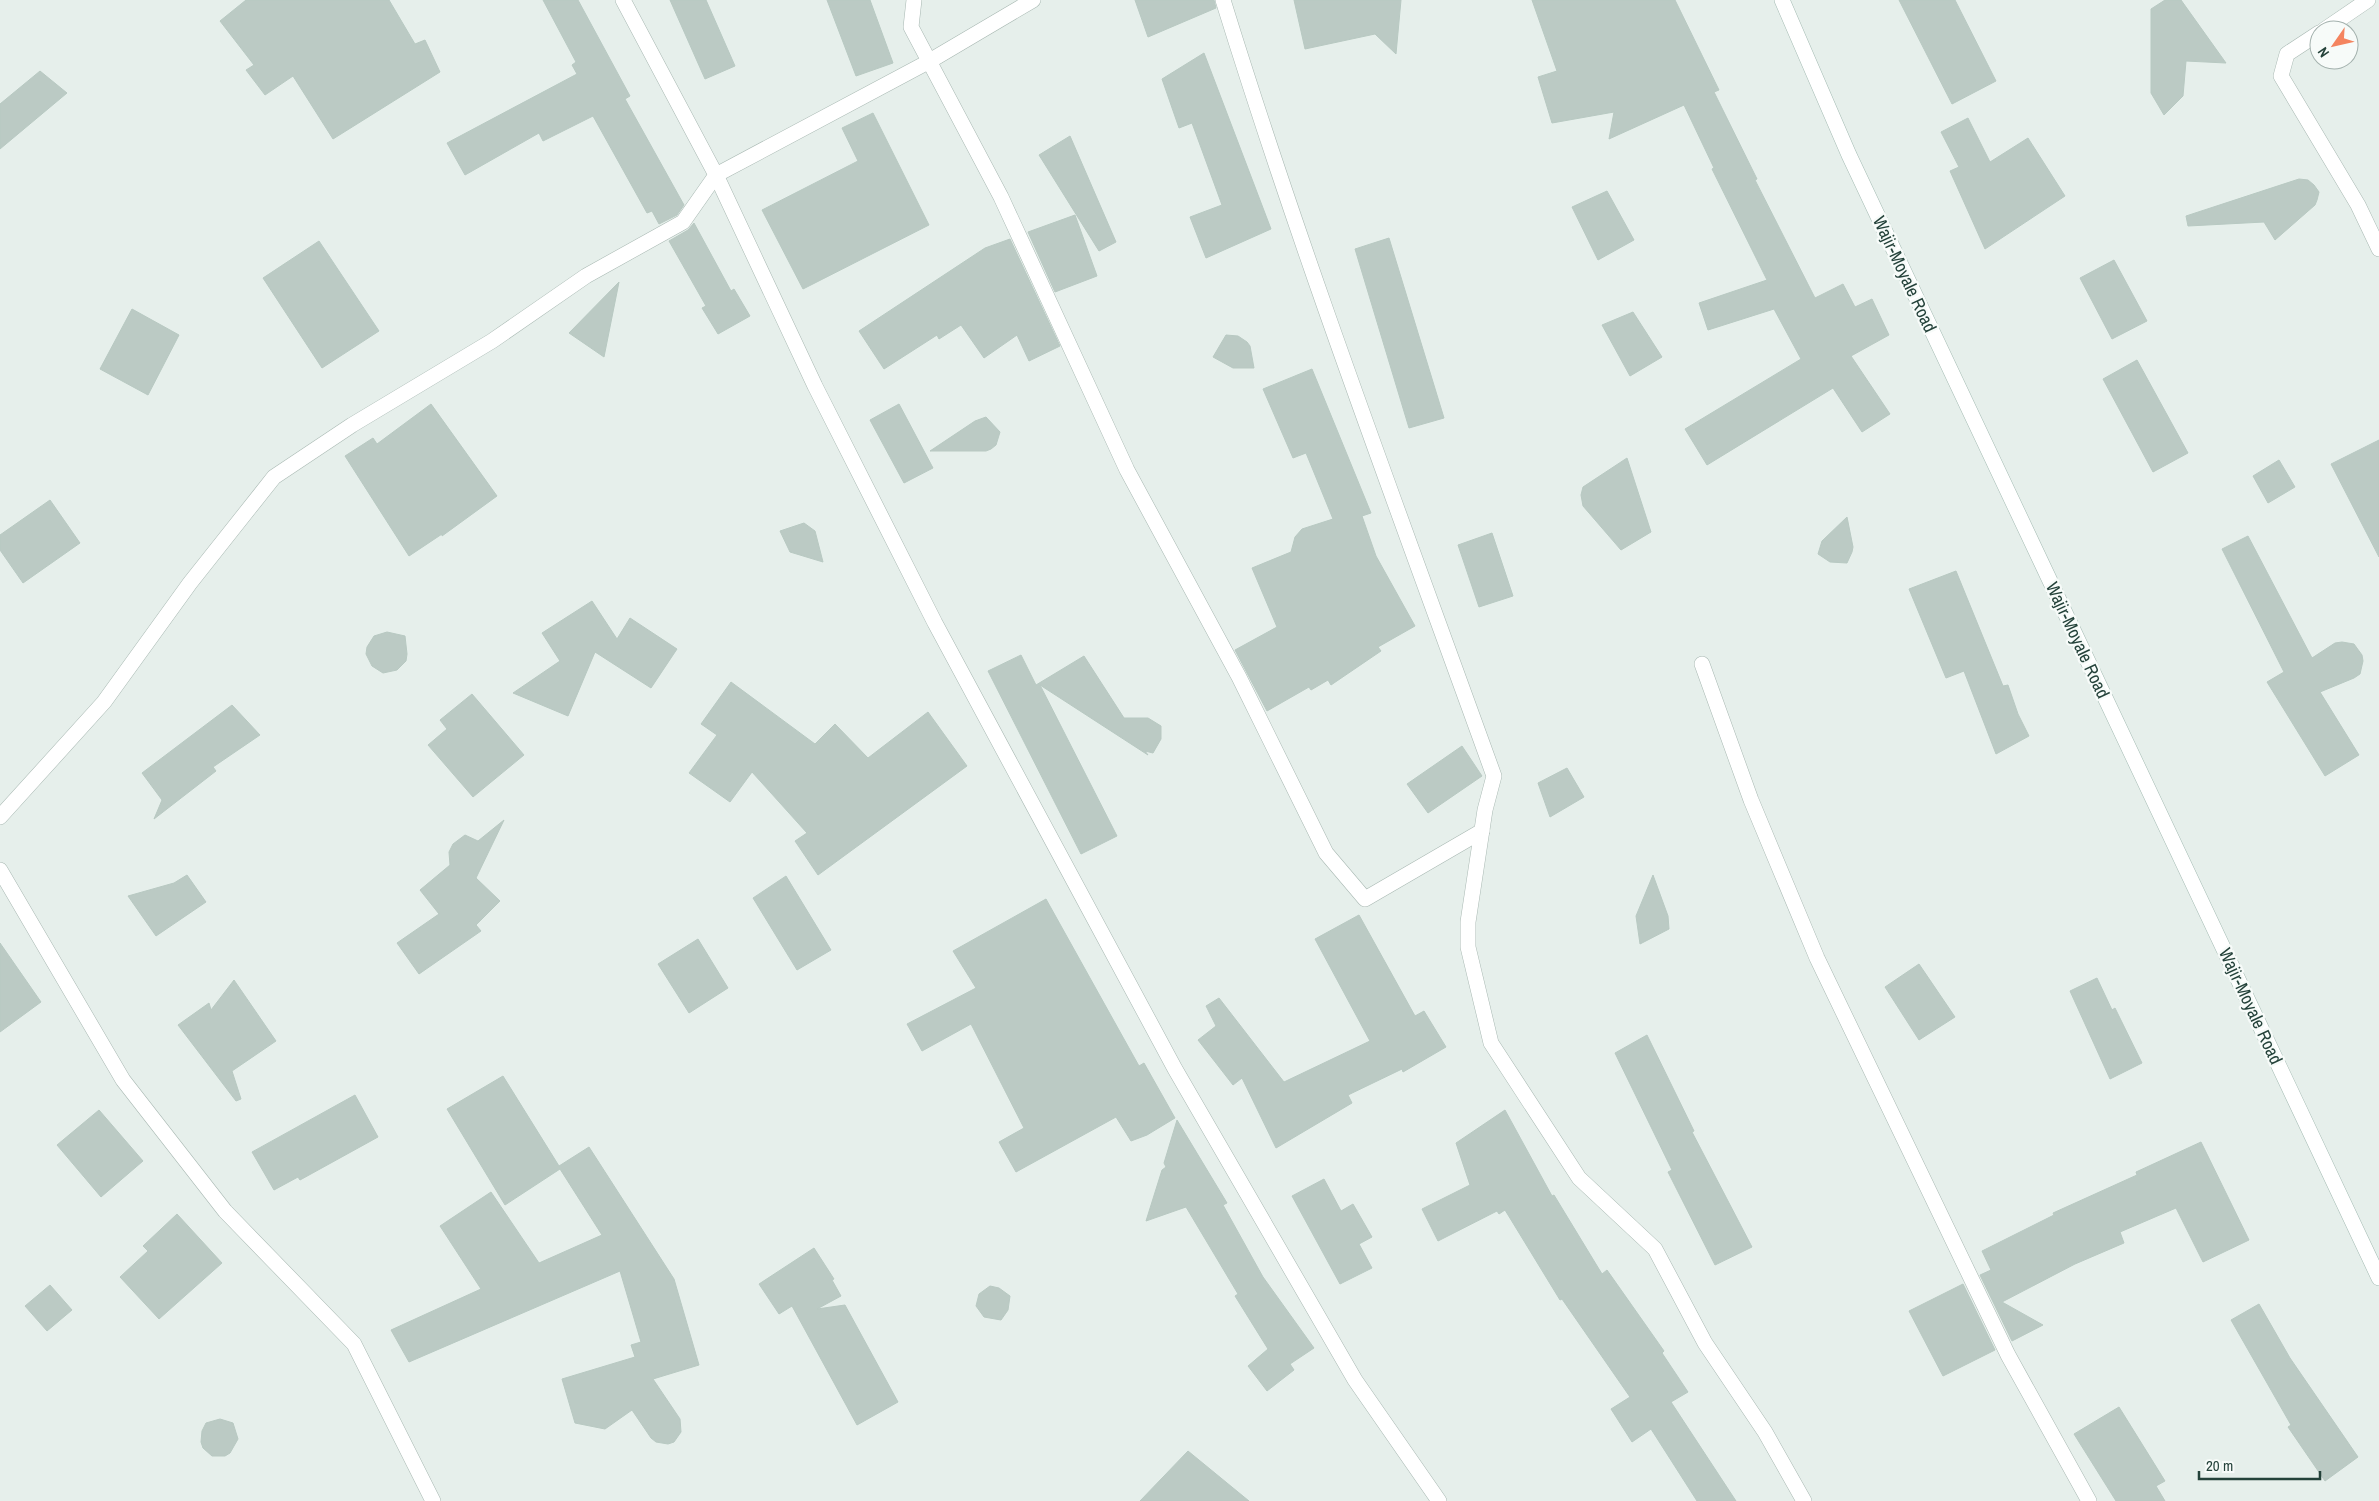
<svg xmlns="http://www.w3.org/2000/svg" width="2379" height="1501" font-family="'Archivo Narrow',sans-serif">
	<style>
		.building { fill: #bbcac4; stroke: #b8c9c2 }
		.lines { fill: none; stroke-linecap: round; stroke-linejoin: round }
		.minor-casing { stroke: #a8b8b2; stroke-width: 16 }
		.secondary-casing { stroke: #a4bbb3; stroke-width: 16 }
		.minor { stroke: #fff; stroke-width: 15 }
		.secondary { stroke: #fff; stroke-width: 15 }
		.labels { text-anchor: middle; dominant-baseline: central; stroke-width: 4.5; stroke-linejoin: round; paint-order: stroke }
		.street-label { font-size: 18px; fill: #24423a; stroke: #f7fbf9 }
	</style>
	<rect width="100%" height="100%" fill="#e6efeb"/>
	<g class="building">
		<polygon points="246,0 389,0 415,44 425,40 440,72 333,139 293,76 265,95 246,70 254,65 220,21"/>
		<polygon points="543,0 578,0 630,96 625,99 684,205 677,215 659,224 652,211 647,213 593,116 543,141 539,133 465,175 447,143 577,74 572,65 576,62"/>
		<polygon points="670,0 706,0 735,66 705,79"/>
		<polygon points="827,0 870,0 893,63 856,76"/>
		<polygon points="1135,0 1214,0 1216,8 1148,37"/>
		<polygon points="1294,0 1401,0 1396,54 1375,34 1305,49"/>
		<polygon points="1532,0 1675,0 1719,90 1714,92 1757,179 1755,180 1815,298 1843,284 1855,307 1872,299 1889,335 1851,356 1890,414 1862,432 1833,388 1707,465 1685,429 1801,359 1774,309 1708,330 1699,303 1767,280 1712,169 1714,168 1684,105 1609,139 1614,112 1552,123 1538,77 1557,71"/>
		<polygon points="1899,0 1955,0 1996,81 1952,104"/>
		<polygon points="2165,0 2181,0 2226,63 2186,61 2183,96 2164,115 2151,93 2151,9"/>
		<polygon points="1204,53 1271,229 1206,258 1190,217 1222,205 1192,123 1179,128 1162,79"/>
		<polygon points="40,71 67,93 0,149 0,104"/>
		<polygon points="873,113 929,225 803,289 762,210 858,161 842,128"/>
		<polygon points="1968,118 1990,162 2028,138 2065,196 1985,249 1950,171 1959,167 1941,132"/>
		<polygon points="1070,136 1116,242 1099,251 1039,155"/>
		<polygon points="2299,179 2308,180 2314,185 2319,192 2317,200 2315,205 2275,240 2264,222 2188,226 2186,216"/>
		<polygon points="1607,191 1634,240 1598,260 1572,207"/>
		<polygon points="1075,215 1097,276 1055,292 1028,232"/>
		<polygon points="694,223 731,291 734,289 750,316 718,334 702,308 706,306 669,241 688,230"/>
		<polygon points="1389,238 1444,418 1409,428 1355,249"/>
		<polygon points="1010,239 1060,346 1029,361 1017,335 984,358 961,325 939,339 937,335 884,369 859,331 985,248"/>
		<polygon points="319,241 379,331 322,368 263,278"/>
		<polygon points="2114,260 2147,321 2112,339 2080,278"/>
		<polygon points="619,282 604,357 569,333"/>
		<polygon points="132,309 179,335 148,395 100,369"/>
		<polygon points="1633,312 1662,357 1630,376 1602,325"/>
		<polygon points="1226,335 1238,336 1247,342 1250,346 1254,368 1233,368 1213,357"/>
		<polygon points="2137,360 2188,453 2153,472 2103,379"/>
		<polygon points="1312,369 1371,513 1362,516 1376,556 1415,626 1378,647 1381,651 1331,685 1328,680 1311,690 1309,687 1267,711 1235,650 1277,627 1252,568 1291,552 1295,537 1302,529 1333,519 1306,453 1293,458 1263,389"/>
		<polygon points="431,404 497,496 442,536 442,534 409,556 345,456 373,438 377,444"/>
		<polygon points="899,404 933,468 904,483 870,420"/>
		<polygon points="986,417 1000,432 996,445 991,449 986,451 930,451 975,421"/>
		<polygon points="2379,440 2379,557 2331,464"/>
		<polygon points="1627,458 1651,532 1621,550 1583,506 1581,495 1583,487"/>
		<polygon points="2279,460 2295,487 2268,503 2253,476"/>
		<polygon points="50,500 80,543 23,583 0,550 0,535"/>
		<polygon points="1847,517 1853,547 1852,552 1847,563 1830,562 1818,554 1822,541"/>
		<polygon points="804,523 815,531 823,562 790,552 780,531"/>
		<polygon points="1492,533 1513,596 1479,607 1458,545"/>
		<polygon points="2248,536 2312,658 2335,643 2342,642 2354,644 2362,655 2363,661 2360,674 2354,678 2320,692 2359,755 2325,776 2267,682 2284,672 2222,549"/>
		<polygon points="1956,571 2003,686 2008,685 2018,714 2029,736 1996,754 1964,671 1946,678 1909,589"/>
		<polygon points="592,601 617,639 630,618 677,649 651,688 595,652 568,716 513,693 560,661 542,633"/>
		<polygon points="387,632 405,636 407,654 406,661 397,670 383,673 372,666 366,654 367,647 374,636"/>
		<polygon points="1021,655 1036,685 1084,656 1124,718 1148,718 1161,726 1161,739 1153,753 1145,751 1148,755 1040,685 1117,836 1081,854 988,671"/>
		<polygon points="731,682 815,744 835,724 868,758 928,712 967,766 818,875 795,841 807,833 752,772 730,802 689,773 717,735 701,724"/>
		<polygon points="472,694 524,755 473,797 428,745 447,729 440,720"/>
		<polygon points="232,705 260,735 213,767 216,771 154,819 162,800 142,773"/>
		<polygon points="1462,746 1482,776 1428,813 1407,784"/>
		<polygon points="1567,768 1584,797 1550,817 1538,783"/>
		<polygon points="504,820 476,878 500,901 476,925 481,931 419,974 397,943 439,914 420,890 450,865 449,852 453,844 465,835 478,841"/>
		<polygon points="187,875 206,902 156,936 128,896 174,883"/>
		<polygon points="1653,875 1668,916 1669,929 1640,944 1636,916"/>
		<polygon points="786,876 831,950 797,970 753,898"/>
		<polygon points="1046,899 1139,1066 1144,1063 1175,1118 1147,1135 1131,1141 1116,1117 1016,1172 999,1142 1024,1128 971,1024 922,1051 907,1024 976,988 953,951"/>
		<polygon points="1359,915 1415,1016 1424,1011 1446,1047 1403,1072 1402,1069 1348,1095 1352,1103 1276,1148 1242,1078 1233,1085 1198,1040 1216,1026 1206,1006 1219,998 1284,1082 1370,1041 1315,939"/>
		<polygon points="698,939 728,988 689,1013 658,964"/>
		<polygon points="0,943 41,1002 0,1032"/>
		<polygon points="1919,964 1955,1017 1919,1040 1885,987"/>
		<polygon points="2097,978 2112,1010 2115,1008 2142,1063 2110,1079 2070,991"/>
		<polygon points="234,980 276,1041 232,1071 241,1099 236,1101 178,1025 209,1003 211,1010"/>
		<polygon points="1647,1035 1694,1131 1692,1132 1752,1247 1715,1265 1668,1172 1672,1170 1615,1053"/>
		<polygon points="503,1076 559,1166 589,1147 674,1279 699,1365 653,1379 680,1419 681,1432 674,1442 668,1444 656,1442 651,1438 632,1410 605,1429 575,1423 562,1379 635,1357 631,1345 641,1342 620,1271 409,1362 391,1330 481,1289 440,1226 491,1192 539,1263 602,1235 560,1169 505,1205 447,1109"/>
		<polygon points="355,1095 378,1137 300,1180 298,1177 274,1190 252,1152"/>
		<polygon points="99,1110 143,1161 101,1197 57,1145"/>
		<polygon points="1505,1110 1552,1196 1554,1195 1602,1274 1607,1270 1664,1351 1662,1353 1688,1392 1671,1402 1736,1501 1697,1501 1651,1429 1632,1442 1611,1409 1630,1397 1562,1299 1560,1300 1505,1210 1499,1214 1497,1211 1438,1241 1422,1209 1470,1185 1456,1143"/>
		<polygon points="1177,1120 1227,1203 1223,1205 1263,1277 1314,1348 1290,1364 1294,1370 1267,1391 1248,1366 1268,1349 1235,1296 1238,1294 1186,1207 1146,1221 1162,1170 1166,1167 1164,1163"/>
		<polygon points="2201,1142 2249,1240 2203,1262 2176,1208 2120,1232 2124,1243 2075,1264 2002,1302 2043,1325 2012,1341 1980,1275 1991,1270 1982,1251 2054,1215 2053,1213 2137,1175 2136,1172"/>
		<polygon points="1324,1179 1341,1211 1353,1204 1372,1237 1359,1244 1372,1268 1340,1284 1292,1196"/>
		<polygon points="177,1214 222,1263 159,1319 120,1277 148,1251 143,1246"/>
		<polygon points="814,1248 834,1279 832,1280 841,1296 817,1309 845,1305 898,1402 857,1425 792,1306 779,1314 759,1284"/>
		<polygon points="1963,1284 1995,1350 1943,1376 1909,1311"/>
		<polygon points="50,1285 72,1310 47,1331 25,1306"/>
		<polygon points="990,1286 999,1288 1010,1296 1008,1310 1001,1320 984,1317 976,1306 979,1294"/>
		<polygon points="2259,1304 2290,1358 2358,1457 2325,1481 2288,1427 2291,1425 2231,1320"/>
		<polygon points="2119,1407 2165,1481 2156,1486 2165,1501 2116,1501 2074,1434"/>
		<polygon points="220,1419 233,1423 238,1439 230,1453 225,1456 212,1456 203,1448 201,1442 202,1431 206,1423"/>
		<polygon points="1188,1451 1249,1501 1140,1501"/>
	</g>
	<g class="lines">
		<defs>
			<g id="minor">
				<polyline points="623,0 716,175 815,386 935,623 1175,1069 1355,1380 1439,1501"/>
				<polyline points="914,0 911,27 1001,197 1127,470 1239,677 1326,853 1365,899 1482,831"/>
				<path d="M1223,0C1304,262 1401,518 1494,776L1485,810L1468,922V947L1491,1043L1579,1178L1655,1249L1705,1343L1765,1432L1804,1501"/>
				<polyline points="2324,30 2368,0"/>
				<polyline points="2319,33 2287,54 2281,76 2358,205 2379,249"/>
				<polyline points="1702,664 1751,800 1817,958 2008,1355 2089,1501"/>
				<polyline points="0,817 104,702 190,583 274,477 352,425 492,341 586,276 683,222 716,175 928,62 1033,0"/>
				<polyline points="0,870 123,1080 225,1211 354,1344 433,1501"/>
			</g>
			<polyline id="secondary" points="1782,0 1849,155 2379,1278"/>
		</defs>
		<use href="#minor" class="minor-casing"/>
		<use href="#secondary" class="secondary-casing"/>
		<use href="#minor" class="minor"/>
		<use href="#secondary" class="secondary"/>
	</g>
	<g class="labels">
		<g class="street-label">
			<text transform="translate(1905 274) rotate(65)">Wajir-Moyale Road</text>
			<text transform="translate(2078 640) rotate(65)">Wajir-Moyale Road</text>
			<text transform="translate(2251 1006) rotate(65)">Wajir-Moyale Road</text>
		</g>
	</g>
	<g transform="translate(2334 45) rotate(236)"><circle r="24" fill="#f7fbf9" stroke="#a3b1ad"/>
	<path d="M0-4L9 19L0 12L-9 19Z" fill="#f4845f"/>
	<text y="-8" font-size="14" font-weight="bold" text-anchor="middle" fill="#24423a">N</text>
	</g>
	<path d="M2199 1471v8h121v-8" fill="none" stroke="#24423a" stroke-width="2.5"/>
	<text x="2206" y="1471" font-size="15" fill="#24423a" stroke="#f7fbf9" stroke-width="4" paint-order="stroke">20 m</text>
</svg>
